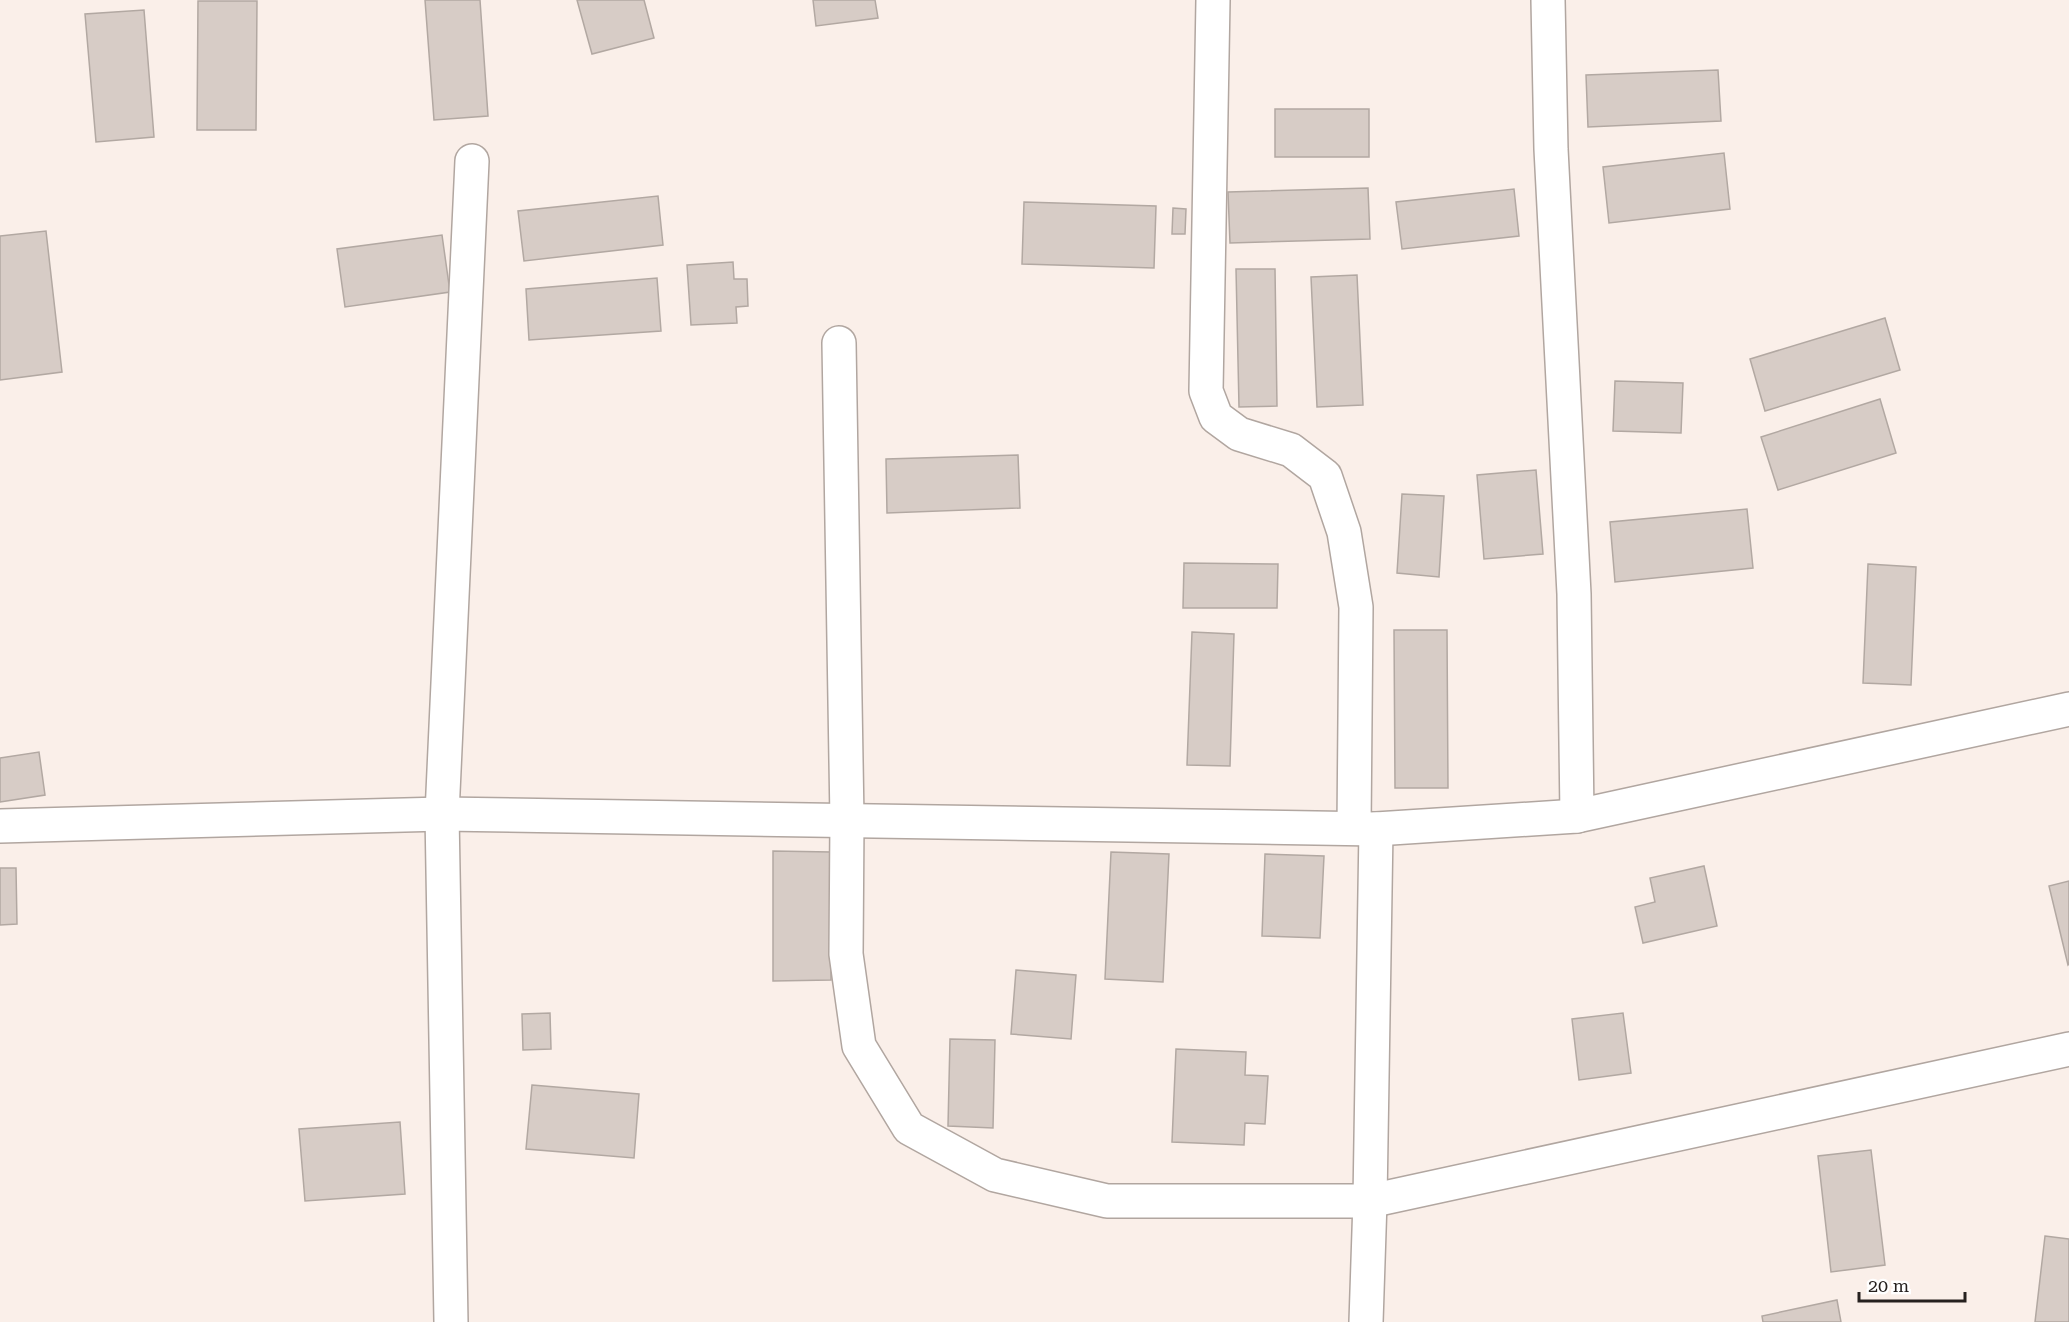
<svg xmlns="http://www.w3.org/2000/svg" width="2069" height="1322" font-family="'Roboto Serif',serif">
	<style>
		.building { fill: #d7ccc6; stroke: #b2a8a2; stroke-width: 1.5 }
		.lines { fill: none; stroke-linecap: round; stroke-linejoin: round }
		.minor-casing { stroke: #b1a6a0; stroke-width: 36 }
		.minor { stroke: #fff; stroke-width: 33 }
	</style>
	<rect width="100%" height="100%" fill="#faefe9"/>
	<g class="building">
		<polygon points="425,0 480,0 488,116 434,120"/>
		<polygon points="577,0 644,0 654,38 592,54"/>
		<polygon points="813,0 875,0 878,18 816,26"/>
		<polygon points="198,1 257,1 256,130 197,130"/>
		<polygon points="144,10 154,137 96,142 85,14"/>
		<polygon points="1718,70 1721,121 1588,127 1586,75"/>
		<rect x="1275" y="109" width="94" height="48"/>
		<polygon points="1724,153 1730,209 1609,223 1603,167"/>
		<polygon points="1368,188 1370,239 1230,243 1228,192"/>
		<polygon points="1514,189 1519,236 1402,249 1396,202"/>
		<polygon points="658,196 663,245 524,261 518,211"/>
		<polygon points="1024,202 1156,206 1154,268 1022,264"/>
		<polygon points="1173,208 1186,209 1185,234 1172,234"/>
		<polygon points="46,231 62,372 0,380 0,236"/>
		<polygon points="442,235 450,292 345,307 337,249"/>
		<polygon points="733,262 734,279 747,279 748,306 736,307 737,323 691,325 687,265"/>
		<polygon points="1236,269 1275,269 1277,406 1239,407"/>
		<polygon points="1357,275 1363,405 1317,407 1311,277"/>
		<polygon points="657,278 661,331 529,340 526,289"/>
		<polygon points="1885,318 1900,370 1765,411 1750,359"/>
		<polygon points="1615,381 1683,383 1681,433 1613,431"/>
		<polygon points="1880,399 1896,453 1778,490 1761,437"/>
		<polygon points="1018,455 1020,508 887,513 886,459"/>
		<polygon points="1536,470 1543,554 1484,559 1477,475"/>
		<polygon points="1402,494 1444,496 1439,577 1397,573"/>
		<polygon points="1747,509 1753,568 1615,582 1610,522"/>
		<polygon points="1184,563 1278,564 1277,608 1183,608"/>
		<polygon points="1868,564 1916,567 1911,685 1863,683"/>
		<polygon points="1394,630 1447,630 1448,788 1395,788"/>
		<polygon points="1192,632 1234,634 1230,766 1187,765"/>
		<polygon points="39,752 45,795 0,802 0,758"/>
		<polygon points="773,851 831,852 831,980 773,981"/>
		<polygon points="1111,852 1169,854 1163,982 1105,979"/>
		<polygon points="1265,854 1324,856 1320,938 1262,936"/>
		<polygon points="1704,866 1717,926 1643,943 1635,907 1655,902 1650,878"/>
		<polygon points="0,868 16,868 17,924 0,925"/>
		<polygon points="2069,881 2069,964 2068,965 2049,886"/>
		<polygon points="1016,970 1076,975 1071,1039 1011,1034"/>
		<polygon points="550,1013 551,1049 523,1050 522,1014"/>
		<polygon points="1623,1013 1631,1073 1579,1080 1572,1019"/>
		<polygon points="950,1039 995,1040 993,1128 948,1126"/>
		<polygon points="1176,1049 1246,1052 1245,1075 1268,1076 1265,1124 1245,1123 1244,1145 1172,1142"/>
		<polygon points="532,1085 639,1094 634,1158 526,1149"/>
		<polygon points="400,1122 405,1194 305,1201 299,1129"/>
		<polygon points="1871,1150 1885,1265 1831,1272 1818,1156"/>
		<polygon points="2045,1236 2069,1239 2069,1322 2035,1322"/>
		<polygon points="1837,1300 1841,1322 1763,1322 1762,1316"/>
	</g>
	<g class="lines">
		<defs>
			<g id="minor">
				<polyline points="1213,0 1206,391 1216,417 1239,434 1291,450 1325,476 1344,532 1356,607 1354,828"/>
				<polyline points="1548,0 1551,149 1574,594 1577,816"/>
				<polyline points="839,343 847,820 846,954 859,1046 909,1128 995,1175 1107,1201 1370,1201 2069,1049"/>
				<polyline points="0,826 442,814 1376,829 1577,816 2069,709"/>
				<polyline points="451,1322 442,814 472,161"/>
				<polyline points="1366,1322 1370,1201 1376,829"/>
			</g>
		</defs>
		<use href="#minor" class="minor-casing"/>
		<use href="#minor" class="minor"/>
	</g>
	<path d="M1859 1292v9h106v-9" fill="none" stroke="#26211f" stroke-width="3"/>
	<text x="1868" y="1292" font-size="18" fill="#26211f" stroke="#ffffff" stroke-width="4.5" paint-order="stroke">20 m</text>
</svg>
